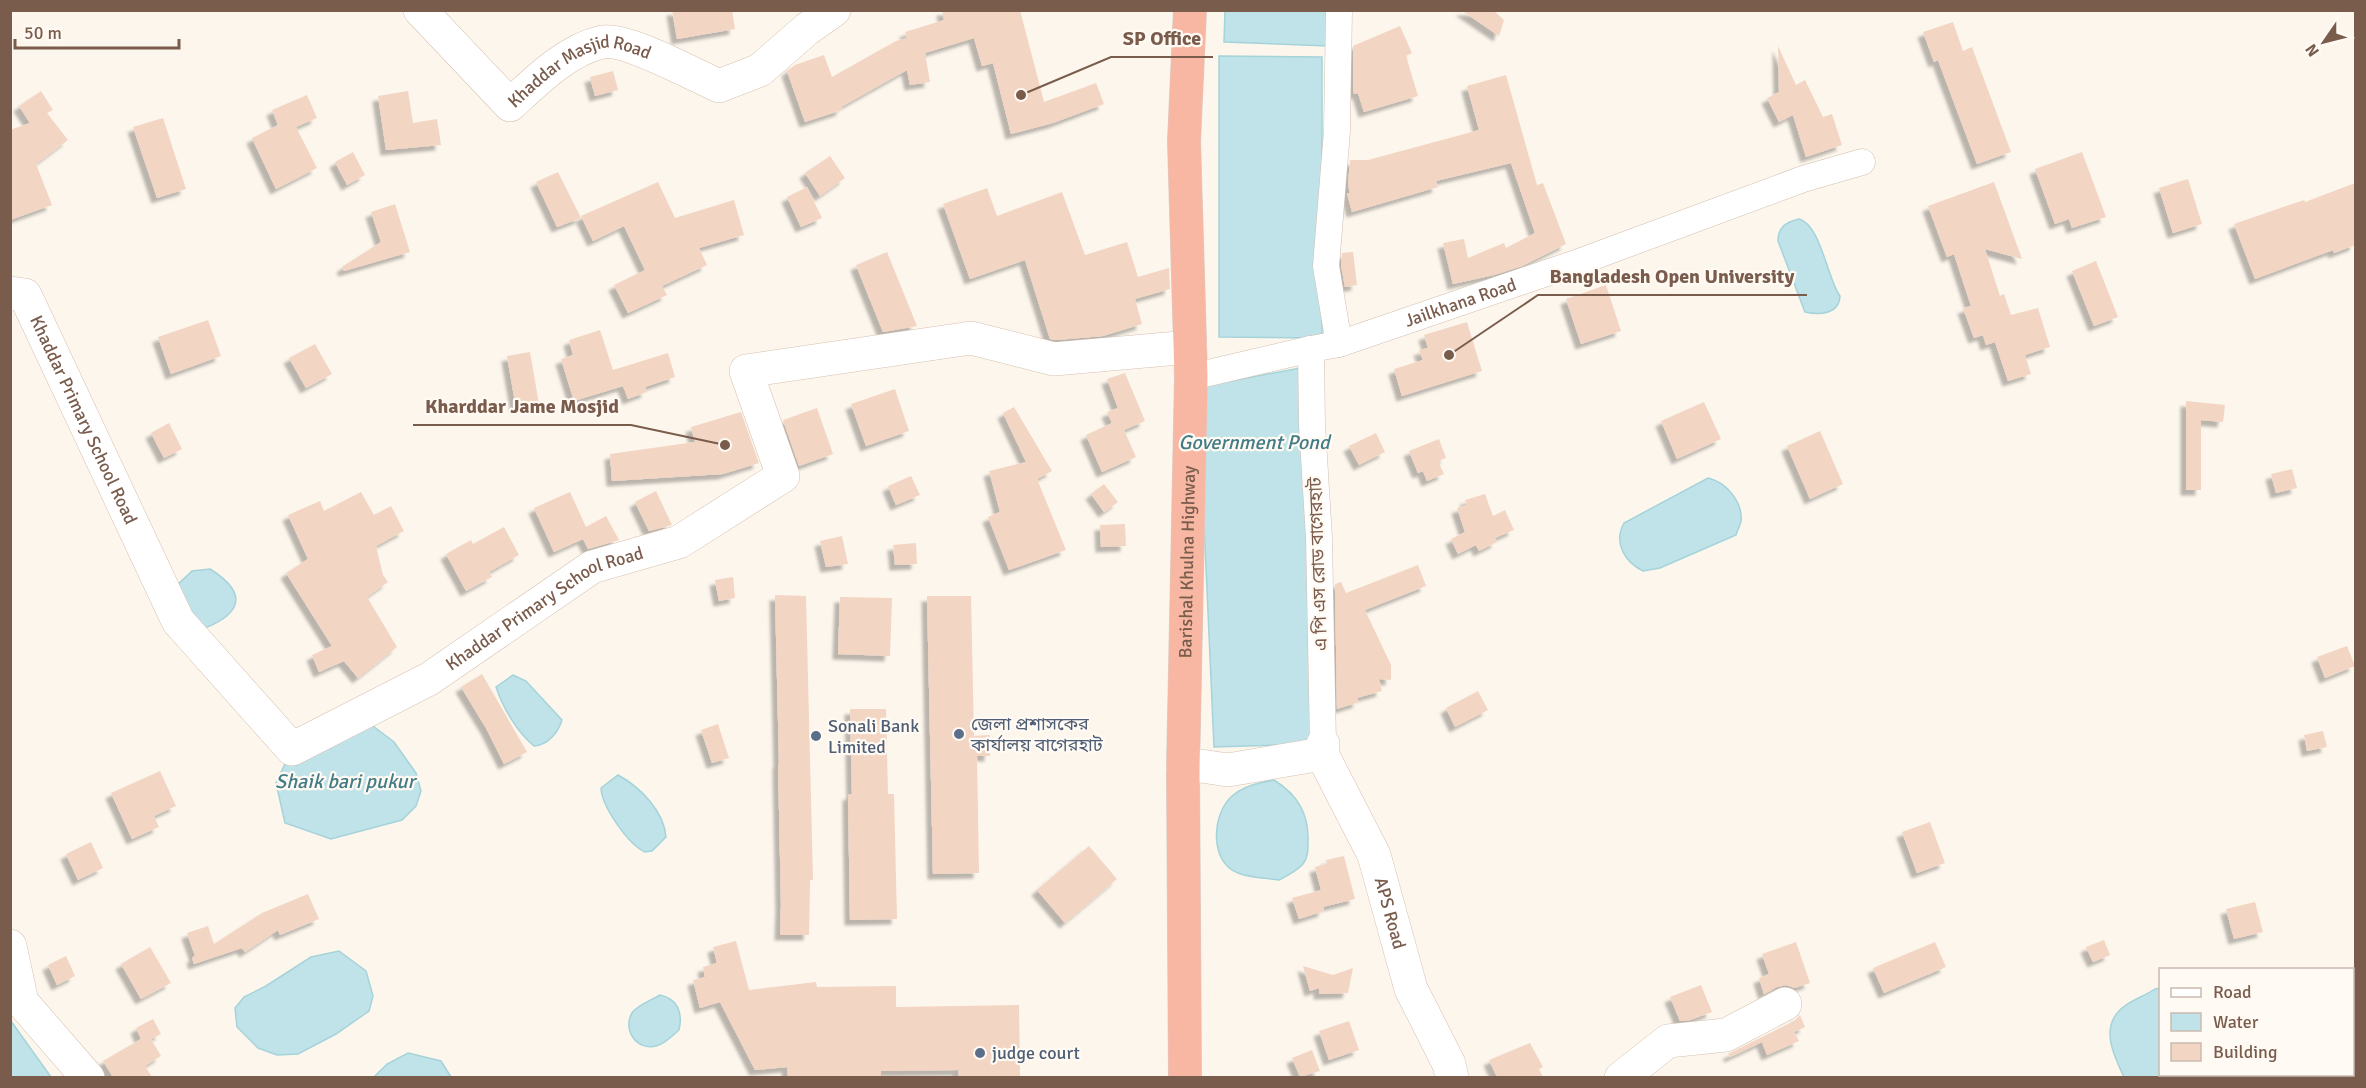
<svg xmlns="http://www.w3.org/2000/svg" width="2366" height="1088" font-family="Signika,'Noto Sans Bengali',sans-serif">
	<style>
		.water { fill: #bfe3e8; stroke: #a5d3da; stroke-width: 1.5 }
		.building { fill: #f3d5c3; filter: url(#shadow) }
		.lines { fill: none; stroke-linecap: round; stroke-linejoin: round }
		.street-casing { stroke: #d1beb0; stroke-width: 27 }
		.secondary-casing { stroke: #d6c0b0; stroke-width: 34 }
		.highway-casing { stroke: #dad1cd; stroke-width: 34 }
		.street { stroke: #fff; stroke-width: 26 }
		.secondary { stroke: #fff; stroke-width: 33 }
		.highway { stroke: #f7b7a3; stroke-width: 33 }
		.service-dot { fill: #5c6f8a; stroke: #fffaf3; stroke-width: 2 }
		.labels { text-anchor: middle; dominant-baseline: central; stroke-width: 4.5; stroke-linejoin: round; paint-order: stroke }
		.street-label { font-size: 18px; fill: #7a5c4d; stroke: #fffaf3 }
		.service-label { font-size: 18px; fill: #4e5e75; stroke: #fffaf3; text-anchor: start }
		.water-label { font-size: 20px; font-style: italic; fill: #437c86; stroke: #fffaf3 }
		.leader { fill: none; stroke: #7a5c4d; stroke-width: 2 }
		.callout-dot { fill: #7a5c4d; stroke: #fffaf3; stroke-width: 2 }
		.callout-label { font-size: 20px; text-anchor: middle; font-weight: bold; fill: #7a5c4d; stroke: #fffaf3; stroke-width: 4.5; stroke-linejoin: round; paint-order: stroke }
	</style>
	<defs>
		<filter id="shadow"><feDropShadow dx="-5.5" dy="5.5" stdDeviation="1.5" flood-color="#0004"/></filter>
	</defs>
	<rect width="100%" height="100%" fill="#fdf6ec"/>
	<g class="water">
		<polygon points="1225,11 1329,11 1328,46 1224,42"/>
		<polygon points="1219,56 1322,57 1322,338 1219,337"/>
		<path d="M1799,219C1821,225 1827,278 1840,296C1839,315 1819,315 1805,312L1778,241C1778,227 1786,222 1799,219Z"/>
		<polygon points="1306,367 1317,744 1214,747 1198,387"/>
		<path d="M1708,478C1726,482 1743,502 1741,521C1740,526 1737,531 1736,535L1660,568L1643,571C1625,562 1613,543 1624,523Z"/>
		<path d="M210,569C253,596 238,617 197,631L172,590L192,571Z"/>
		<path d="M513,675L526,681L562,720C558,733 548,745 534,746C517,732 503,708 496,687Z"/>
		<polygon points="373,726 394,742 416,773 421,791 416,806 402,820 331,839 285,823 276,783 292,749"/>
		<path d="M618,775C640,787 664,811 666,837L652,851L645,852C628,844 602,807 601,788Z"/>
		<path d="M1274,780C1298,795 1309,814 1308,842C1308,850 1308,858 1303,864C1297,871 1287,876 1279,880C1266,878 1250,878 1238,873C1209,862 1212,815 1231,797C1243,786 1258,783 1274,780Z"/>
		<polygon points="339,951 366,971 373,996 369,1011 336,1034 298,1054 277,1055 258,1048 237,1027 235,1008 244,997 266,986 311,957"/>
		<path d="M2160,988V1074L2221,1075L2216,1078L2124,1077C2113,1054 2098,1024 2126,1005C2135,999 2146,995 2155,989Z"/>
		<path d="M660,995C678,999 683,1013 679,1030C673,1035 665,1044 656,1046C637,1051 622,1030 632,1013C637,1005 652,1000 660,995Z"/>
		<polygon points="10,1021 11,1021 51,1077 11,1077"/>
		<polygon points="408,1053 441,1061 451,1077 374,1077 387,1064"/>
	</g>
	<g class="building">
		<polygon points="672,10 732,10 735,29 677,39"/>
		<polygon points="942,10 1020,10 1044,102 1096,83 1104,104 1053,123 1011,134 993,63 982,66 974,38 925,53 930,82 910,85 907,70 841,107 842,110 805,122 787,71 795,65 824,55 832,77 896,41 907,38 905,32 944,20"/>
		<polygon points="1461,10 1493,10 1504,20 1499,36"/>
		<polygon points="1953,22 1963,51 1972,47 2011,152 1977,164 1938,60 1934,62 1923,32"/>
		<polygon points="1400,26 1412,53 1406,56 1418,96 1364,112 1358,93 1354,94 1353,88 1353,46"/>
		<polygon points="1778,46 1796,85 1805,80 1823,117 1832,114 1842,145 1806,157 1793,115 1779,122 1767,98 1779,92"/>
		<polygon points="613,71 618,90 595,96 590,77"/>
		<polygon points="1506,75 1537,185 1543,183 1566,244 1522,266 1494,275 1453,284 1443,243 1464,239 1468,258 1504,243 1506,248 1535,233 1511,163 1436,181 1438,187 1352,212 1347,193 1350,193 1348,185 1350,160 1368,160 1479,130 1467,86"/>
		<polygon points="41,91 53,110 47,113 68,140 36,164 52,205 10,220 10,130 30,123 19,106"/>
		<polygon points="408,91 413,123 437,119 441,145 386,150 378,96"/>
		<polygon points="307,95 317,118 296,127 317,168 276,189 252,138 278,125 272,110"/>
		<polygon points="163,118 186,189 157,198 133,127"/>
		<polygon points="353,152 365,175 347,185 335,162"/>
		<polygon points="2082,152 2106,217 2072,228 2069,219 2055,224 2035,169"/>
		<polygon points="830,156 845,178 820,196 805,173"/>
		<polygon points="558,172 581,218 557,227 536,182"/>
		<polygon points="2188,179 2202,224 2173,233 2159,188"/>
		<polygon points="658,182 675,218 734,200 744,235 699,248 707,265 662,286 667,295 628,313 614,285 645,270 624,226 593,241 581,216"/>
		<polygon points="1994,182 2022,259 1985,249 2000,296 2004,294 2011,315 2038,308 2050,347 2025,355 2031,374 2008,381 1995,342 1986,345 1983,335 1974,338 1963,308 1971,306 1954,254 1947,257 1928,206"/>
		<polygon points="2355,183 2355,245 2334,253 2333,250 2255,279 2234,224 2304,200 2305,202"/>
		<polygon points="807,187 822,218 801,227 787,197"/>
		<polygon points="987,188 997,216 1062,192 1085,255 1127,242 1138,277 1169,268 1170,289 1135,299 1142,324 1103,336 1056,340 1050,339 1025,260 970,279 943,204"/>
		<polygon points="395,204 410,252 344,271 342,267 381,242 371,212"/>
		<polygon points="887,252 917,326 883,332 856,265"/>
		<polygon points="1353,252 1357,285 1345,287 1341,265 1342,253"/>
		<polygon points="2096,261 2118,317 2094,326 2072,271"/>
		<polygon points="1606,285 1621,331 1581,344 1566,299"/>
		<polygon points="208,320 221,356 171,374 158,337"/>
		<polygon points="1467,322 1482,371 1402,396 1394,369 1423,360 1419,350 1428,348 1424,335"/>
		<polygon points="600,330 613,370 668,353 675,377 645,387 647,392 628,399 623,386 574,401 561,359 573,355 569,340"/>
		<polygon points="315,344 332,374 306,388 289,358"/>
		<polygon points="530,352 539,404 516,408 507,356"/>
		<polygon points="1125,373 1145,421 1124,430 1136,457 1102,472 1086,435 1112,423 1107,412 1118,408 1107,379"/>
		<polygon points="895,389 909,431 866,446 851,404"/>
		<polygon points="2186,401 2225,405 2223,422 2201,420 2201,490 2186,490"/>
		<polygon points="1704,402 1721,439 1677,459 1661,421"/>
		<polygon points="1014,407 1052,471 1037,479 1066,550 1009,570 988,517 1000,512 989,471 1026,462 1003,413"/>
		<polygon points="817,408 833,454 799,466 783,420"/>
		<polygon points="741,412 759,463 723,474 612,481 610,454 695,442 691,427"/>
		<polygon points="169,423 182,449 164,458 151,433"/>
		<polygon points="1820,431 1843,484 1810,499 1787,446"/>
		<polygon points="1376,433 1385,452 1359,465 1349,446"/>
		<polygon points="1439,439 1446,458 1438,461 1444,474 1427,481 1423,471 1418,473 1409,451"/>
		<polygon points="2292,469 2297,488 2276,493 2271,474"/>
		<polygon points="911,476 920,495 896,505 888,486"/>
		<polygon points="1104,484 1118,502 1104,512 1091,494"/>
		<polygon points="656,491 672,525 649,531 635,502"/>
		<polygon points="361,492 374,515 391,506 404,531 376,546 383,575 388,582 367,597 397,647 358,678 344,661 319,672 312,655 332,646 286,573 308,559 288,515 320,501 324,511"/>
		<polygon points="570,492 586,527 606,516 619,540 588,549 583,539 554,552 534,508"/>
		<polygon points="1485,494 1493,516 1505,510 1514,530 1495,538 1497,542 1479,551 1476,545 1458,554 1451,539 1465,532 1457,508 1467,505 1465,500"/>
		<polygon points="1125,524 1126,546 1101,547 1100,525"/>
		<polygon points="504,527 519,555 489,572 492,577 466,591 446,554 471,540 473,544"/>
		<polygon points="842,536 848,564 826,567 820,541"/>
		<polygon points="916,543 917,564 895,565 893,545"/>
		<polygon points="1418,565 1426,586 1365,610 1391,665 1391,680 1379,679 1382,691 1357,698 1359,702 1337,709 1335,584 1341,582 1346,593"/>
		<polygon points="733,577 735,598 719,601 715,580"/>
		<polygon points="775,595 806,596 813,880 810,880 809,935 780,935 781,905 778,763 779,763"/>
		<polygon points="927,596 971,596 974,736 990,735 990,756 977,756 979,873 933,874"/>
		<polygon points="840,597 892,598 890,656 838,654"/>
		<polygon points="2347,646 2355,666 2325,678 2317,657"/>
		<polygon points="482,674 527,752 504,764 486,728 461,687"/>
		<polygon points="1478,691 1488,710 1455,727 1446,708"/>
		<polygon points="850,709 886,709 888,794 894,794 897,919 850,920 848,795 852,794"/>
		<polygon points="718,724 729,758 712,763 701,730"/>
		<polygon points="2323,731 2327,747 2307,751 2304,735"/>
		<polygon points="160,771 176,806 154,816 159,827 132,839 111,793"/>
		<polygon points="1930,822 1945,863 1917,873 1902,832"/>
		<polygon points="91,842 103,868 78,880 66,854"/>
		<polygon points="1089,846 1117,879 1065,923 1037,890"/>
		<polygon points="1344,856 1355,899 1323,907 1324,911 1299,919 1292,898 1321,890 1315,867 1327,864 1326,860"/>
		<polygon points="308,894 319,919 280,935 278,930 245,952 242,948 194,964 192,958 195,956 187,933 208,926 214,944 262,913"/>
		<polygon points="2255,902 2263,932 2234,939 2226,909"/>
		<polygon points="2104,940 2110,955 2093,962 2086,947"/>
		<polygon points="736,941 749,990 816,982 817,987 896,986 896,1007 1019,1005 1020,1077 959,1077 958,1070 881,1071 881,1077 788,1077 787,1067 755,1070 720,1002 700,1008 693,980 705,977 703,967 717,963 713,947"/>
		<polygon points="1796,942 1810,983 1795,988 1786,985 1777,987 1764,994 1759,978 1769,974 1762,954"/>
		<polygon points="1935,942 1946,967 1884,993 1873,968"/>
		<polygon points="150,947 171,983 141,999 121,964"/>
		<polygon points="66,956 75,976 57,985 48,965"/>
		<polygon points="1303,966 1333,975 1353,968 1348,993 1319,994 1319,988 1310,991"/>
		<polygon points="1701,985 1712,1012 1690,1020 1680,1021 1670,997"/>
		<polygon points="1800,1015 1805,1027 1794,1032 1799,1041 1767,1055 1762,1042 1730,1057 1728,1054 1794,1021"/>
		<polygon points="153,1019 161,1034 151,1039 161,1056 145,1066 152,1077 113,1077 103,1061 141,1039 136,1028"/>
		<polygon points="1349,1021 1359,1050 1329,1060 1319,1031"/>
		<polygon points="1530,1043 1543,1067 1539,1069 1543,1077 1497,1077 1489,1060"/>
		<polygon points="1312,1050 1320,1071 1300,1077 1292,1058"/>
	</g>
	<g class="lines">
		<defs>
			<g id="street">
				<polyline points="1339,344 1326,266 1337,131 1339,10"/>
				<polyline points="1311,349 1312,424 1319,538 1323,744"/>
				<path id="s1" d="M1191,377L1311,349L1339,344L1579,262L1803,179L1862,162"/>
			</g>
			<g id="secondary">
				<path id="s2" d="M420,10L510,105C536,81 567,50 602,42C626,37 694,75 719,86L760,70L807,29L834,10"/>
				<path id="s3" d="M10,293L25,295L178,621L292,749L429,679L592,567L679,542L783,476L746,371L971,338L1054,359L1190,347"/>
				<path id="s4" d="M1323,744L1322,754L1374,855L1411,989L1449,1064L1452,1078"/>
				<polyline points="1183,769 1201,766 1228,770 1322,754"/>
				<polyline points="10,946 22,1002 88,1078"/>
				<polyline points="1621,1078 1668,1041 1726,1035 1785,1004"/>
			</g>
			<g id="highway">
				<path id="s5" d="M1185,1078L1183,769L1191,377L1184,141L1190,10"/>
			</g>
		</defs>
		<use href="#street" class="street-casing"/>
		<use href="#secondary" class="secondary-casing"/>
		<use href="#highway" class="highway-casing"/>
		<use href="#street" class="street"/>
		<use href="#secondary" class="secondary"/>
		<use href="#highway" class="highway"/>
	</g>
	<g class="service-dot">
		<circle cx="959" cy="734" r="6"/>
		<circle cx="816" cy="736" r="6"/>
		<circle cx="980" cy="1053" r="6"/>
	</g>
	<g class="labels">
		<g class="street-label">
			<text stroke="none"><textPath href="#s2" startOffset="213">Khaddar Masjid Road</textPath></text>
			<text stroke="none"><textPath href="#s1" startOffset="280">Jailkhana Road</textPath></text>
			<text stroke="none"><textPath href="#s3" startOffset="153">Khaddar Primary School Road</textPath></text>
			<text stroke="none"><textPath href="#s5" startOffset="516">Barishal Khulna Highway</textPath></text>
			<text transform="translate(1318 564) rotate(-92)">এ পি এস রোড বাগেরহাট</text>
			<text stroke="none"><textPath href="#s3" startOffset="837">Khaddar Primary School Road</textPath></text>
			<text stroke="none"><textPath href="#s4" startOffset="184">APS Road</textPath></text>
		</g>
		<g class="service-label">
			<text x="971" y="724">জেলা প্রশাসকের<tspan x="971" dy="21">কার্যালয় বাগেরহাট</tspan></text>
			<text x="828" y="726">Sonali Bank<tspan x="828" dy="21">Limited</tspan></text>
			<text x="992" y="1053">judge court</text>
		</g>
		<g class="water-label">
			<text x="1254" y="442">Government Pond</text>
			<text x="345" y="781">Shaik bari pukur</text>
		</g>
	</g>
	<path class="leader" d="M1021 95L1111 57H1213M1449 355L1538 295H1807M725 445L631 425H413"/>
	<g class="callout-dot">
		<circle cx="1021" cy="95" r="6"/>
		<circle cx="1449" cy="355" r="6"/>
		<circle cx="725" cy="445" r="6"/>
	</g>
	<g class="callout-label">
		<text x="1162" y="45">SP Office</text>
		<text x="1672" y="283">Bangladesh Open University</text>
		<text x="522" y="413">Kharddar Jame Mosjid</text>
	</g>
	<rect width="2366" height="1088" fill="none" stroke="#7a5c4d" stroke-width="24"/>
	<rect x="2159" y="968" width="195" height="108" fill="#fffaf3" stroke="#cabbb1" stroke-width="1.5"/>
	<rect x="2171" y="988" width="30" height="9" fill="#ffffff" stroke="#cabbb1" stroke-width="1.5"/>
	<text x="2213" y="998" font-size="18" fill="#7a5c4d">Road</text>
	<rect x="2171" y="1013" width="30" height="18" fill="#bfe3e8" stroke="#cabbb1" stroke-width="1.5"/>
	<text x="2213" y="1028" font-size="18" fill="#7a5c4d">Water</text>
	<rect x="2171" y="1043" width="30" height="18" fill="#f3d5c3" stroke="#cabbb1" stroke-width="1.5"/>
	<text x="2213" y="1058" font-size="18" fill="#7a5c4d">Building</text>
	<g transform="translate(2324 42) rotate(235)" stroke="#fffaf3" stroke-width="4.5" paint-order="stroke">
	<path d="M0-4.5L10 22L0 15L-10 22Z" fill="#7a5c4d"/>
	<text y="-9" font-size="16" font-weight="bold" text-anchor="middle" fill="#7a5c4d">N</text>
	</g>
	<path d="M15 39v9h164v-9" fill="none" stroke="#7a5c4d" stroke-width="3"/>
	<text x="24" y="39" font-size="18" fill="#7a5c4d" stroke="#fffaf3" stroke-width="4.5" paint-order="stroke">50 m</text>
</svg>
